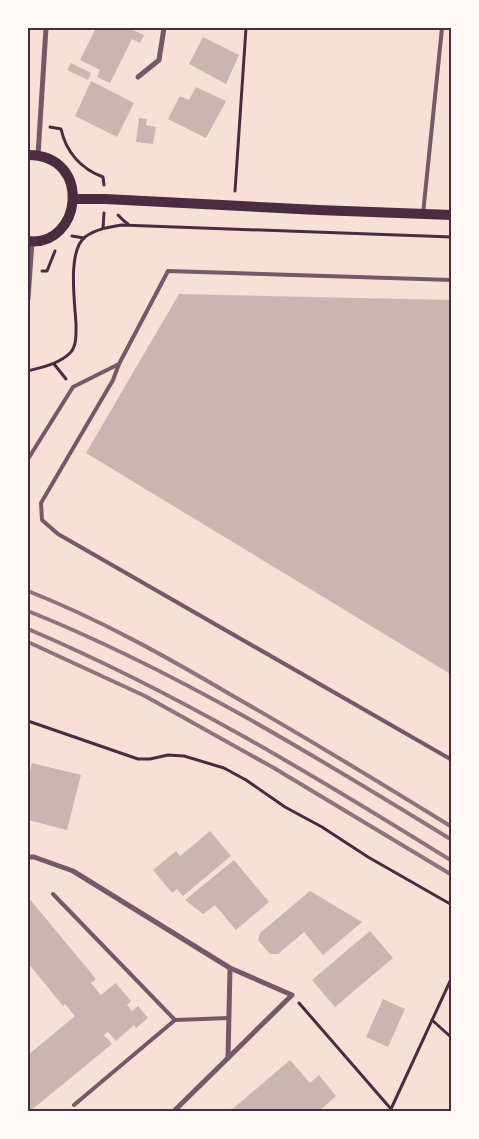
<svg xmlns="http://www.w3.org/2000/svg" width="479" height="1139" font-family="'Titillium Web',sans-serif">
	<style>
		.building { fill: #ccb4b1 }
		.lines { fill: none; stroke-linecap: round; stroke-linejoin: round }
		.path { stroke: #4a2c40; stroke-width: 3 }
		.service { stroke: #755966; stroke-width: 4 }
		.minor { stroke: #755966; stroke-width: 5 }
		.secondary { stroke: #4a2c40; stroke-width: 10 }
		.rail { stroke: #8f747c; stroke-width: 4 }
		.neatline { fill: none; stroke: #4a2c40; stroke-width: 2 }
	</style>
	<rect width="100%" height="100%" fill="#f7e1d7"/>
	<g class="building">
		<polygon points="96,28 118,28 122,30 124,28 129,28 144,35 140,43 132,39 110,83 97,77 100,70 80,60"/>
		<polygon points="203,37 239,55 226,84 189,64"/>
		<polygon points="71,63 91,73 88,80 67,70"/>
		<polygon points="91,81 134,103 117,137 75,116"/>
		<polygon points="196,87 226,101 206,138 168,119 180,96 189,100"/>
		<polygon points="139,118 147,119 146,125 156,127 153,144 136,142"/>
		<polygon points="179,294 452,300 452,675 86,453"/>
		<polygon points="32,763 81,775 67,830 28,820 28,780"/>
		<polygon points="210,831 231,856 183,896 177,889 172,893 153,870 176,851 180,856"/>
		<polygon points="234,860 269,902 236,930 215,905 203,914 185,900"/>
		<polygon points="310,891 362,922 323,955 304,932 278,954 270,954 258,940 260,933"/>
		<polygon points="28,897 96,979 91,983 101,995 116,983 131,1001 127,1005 132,1011 138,1006 148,1018 136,1028 134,1025 116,1041 108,1032 104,1035 112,1044 29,1112 28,1112 28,1055 75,1016 65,1004 63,1006 28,963"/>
		<polygon points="370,931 393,958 335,1007 312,980"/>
		<polygon points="383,999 405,1009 388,1047 366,1037"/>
		<polygon points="290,1060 310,1083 319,1075 336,1096 318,1112 229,1112"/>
	</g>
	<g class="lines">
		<g class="path">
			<path d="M50,127L61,129C66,152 81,169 103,177L104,185"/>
			<polyline points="235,191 246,28"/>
			<polyline points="118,215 124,221 128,224"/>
			<polyline points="103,228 104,213"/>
			<polyline points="72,236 84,238"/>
			<polyline points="42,271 47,271 55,251"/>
			<polyline points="54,364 66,379"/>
			<path d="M28,371C42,367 59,364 70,353C77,346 76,333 76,324C75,303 67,251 85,237C96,229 109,227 121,225L452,237"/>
			<polyline points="28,721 138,759 150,759 168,755 184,756 224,768 246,780 285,807 322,827 368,857 452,905"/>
			<polyline points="299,1003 391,1109 390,1112"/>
			<polyline points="432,1020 452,1038"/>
			<polyline points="391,1109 452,977"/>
		</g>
		<g class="service">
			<polyline points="423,214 442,28"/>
			<polyline points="452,280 168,271 119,364 113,380 41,503 42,520 58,534 452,760"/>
			<polyline points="28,459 73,387 119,364"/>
			<polyline points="53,894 175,1020"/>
			<polyline points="74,1105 175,1020 229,1018"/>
		</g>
		<g class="minor">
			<polyline points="138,77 159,60 164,28"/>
			<polyline points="38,155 46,28"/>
			<polyline points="28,299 32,241"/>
			<polyline points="28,857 34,857 73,871 230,968 292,995 173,1112"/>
			<polyline points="228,1058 230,968"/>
		</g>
		<g class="secondary">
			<path d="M28,155C94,155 81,248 28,241"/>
			<polyline points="74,199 105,199 318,210 452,215"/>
		</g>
		<g class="rail">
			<path d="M28,591C99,619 167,657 233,696C307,738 379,782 452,827"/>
			<path d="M28,611C177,671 315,756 452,840"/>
			<path d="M28,629C176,692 315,776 452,861"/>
			<polyline points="28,642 145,696 274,768 452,875"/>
		</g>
	</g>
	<rect width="479" height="1139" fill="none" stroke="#fffaf5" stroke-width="58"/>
	<rect x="29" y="29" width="421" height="1081" class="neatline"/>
</svg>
